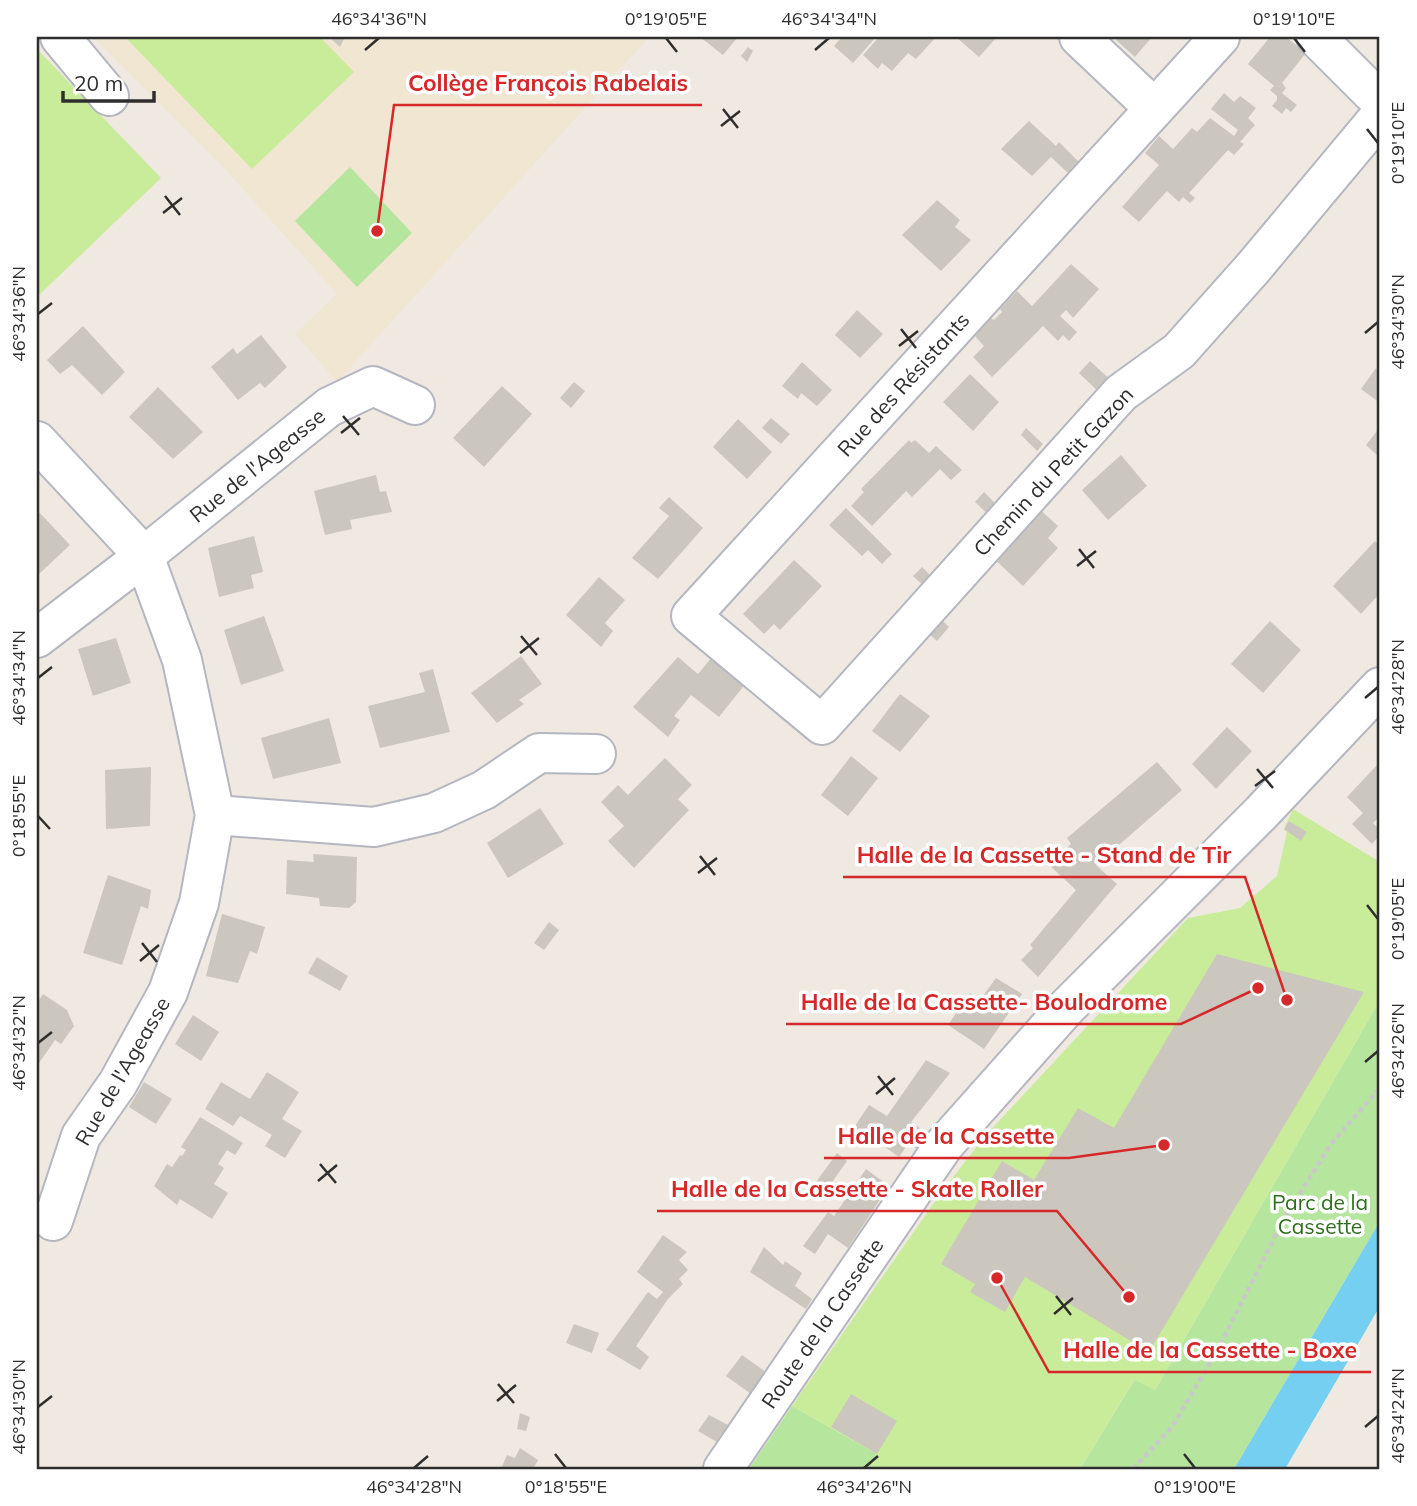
<svg xmlns="http://www.w3.org/2000/svg" width="1417" height="1506" font-family="Mulish,sans-serif">
	<style>
		.education { fill: #f0e6d1 }
		.green { fill: #b6e59e }
		.pitch { fill: #c9ec9a }
		.water { fill: #75cff0 }
		.building { fill: #cbc7bf }
		.lines { fill: none; stroke-linecap: round; stroke-linejoin: round }
		.minor-casing { stroke: #b4b7c1; stroke-width: 42 }
		.path { stroke: #c9c9c9; stroke-width: 4.5; stroke-dasharray: 5 3.5; stroke-linecap: butt }
		.minor { stroke: #fff; stroke-width: 38 }
		.ticks { fill: none; stroke: #2e2e2e; stroke-width: 2.5 }
		.labels { text-anchor: middle; dominant-baseline: central; stroke-width: 7; stroke-linejoin: round; paint-order: stroke }
		.street-label { font-size: 21px; fill: #2e2e2e; stroke: #fff }
		.park-label { font-size: 21px; fill: #2c6e1b; stroke: #fff }
		.leader { fill: none; stroke: #d62828; stroke-width: 2.5 }
		.callout-dot { fill: #d62828; stroke: #fff; stroke-width: 2.5 }
		.callout-label { font-size: 23px; text-anchor: middle; font-weight: bold; fill: #d62828; stroke: #fff; stroke-width: 7; stroke-linejoin: round; paint-order: stroke }
		.neatline { fill: none; stroke: #2e2e2e; stroke-width: 2.5 }
		.ticks-label { font-size: 18px; text-anchor: middle; fill: #2e2e2e }
	</style>
	<rect width="100%" height="100%" fill="#efe9e1"/>
	<polygon class="education" points="93,37 649,37 337,382 295,334 337,294 225,169"/>
	<g class="green">
		<polygon points="350,167 412,233 357,287 295,221"/>
		<polygon points="1380,1000 1380,1221 1234,1469 1080,1469 1135,1379 1155,1390"/>
		<polygon points="792,1406 877,1454 869,1469 749,1469"/>
	</g>
	<g class="pitch">
		<polygon points="125,37 320,37 354,72 252,169"/>
		<polygon points="37,49 161,178 37,297"/>
		<polygon points="1293,809 1380,862 1380,1000 1155,1390 1134,1380 1080,1469 869,1469 877,1454 792,1406 943,1190 985,1136 1188,918 1240,908 1277,876 1287,832 1284,829"/>
	</g>
	<polygon class="water" points="1380,1221 1380,1306 1285,1469 1234,1469"/>
	<g class="building">
		<polygon points="329,37 345,37 340,47"/>
		<polygon points="700,37 735,37 737,38 723,55"/>
		<polygon points="842,37 876,37 853,63 834,46"/>
		<polygon points="879,37 936,37 916,59 908,53 892,71 882,63 878,69 863,55"/>
		<polygon points="956,37 997,37 979,57"/>
		<polygon points="1119,37 1152,37 1135,57 1116,40"/>
		<polygon points="1270,37 1286,37 1306,53 1282,83 1286,88 1282,93 1297,105 1291,112 1286,108 1282,114 1272,106 1277,100 1277,96 1270,90 1274,86 1248,64"/>
		<polygon points="748,47 753,51 747,62 741,56"/>
		<polygon points="1224,93 1234,102 1240,96 1256,108 1248,118 1255,125 1240,142 1244,144 1234,155 1228,150 1189,193 1195,198 1190,203 1183,197 1179,202 1167,191 1139,222 1122,207 1159,165 1145,153 1159,136 1173,149 1192,128 1197,132 1210,118 1234,136 1238,130 1211,109"/>
		<polygon points="1029,121 1056,146 1059,142 1079,162 1069,174 1051,157 1032,176 1001,149"/>
		<polygon points="937,200 960,220 955,227 971,240 941,271 902,235"/>
		<polygon points="1071,264 1099,289 1073,318 1066,310 1060,316 1077,332 1069,341 1063,335 1058,341 1043,326 992,377 973,357 984,346 975,336 991,318 994,320 1002,312 1000,309 1017,291 1032,306"/>
		<polygon points="857,310 883,334 860,358 835,335"/>
		<polygon points="83,326 125,372 102,395 72,365 60,374 47,360"/>
		<polygon points="261,335 287,367 265,388 260,383 238,400 211,367 233,348 237,354"/>
		<polygon points="1090,361 1115,384 1103,396 1079,373"/>
		<polygon points="802,362 832,390 817,406 801,393 798,399 782,386"/>
		<polygon points="1376,368 1380,373 1380,403 1361,389"/>
		<polygon points="970,374 999,402 973,431 943,402"/>
		<polygon points="574,382 585,391 571,408 560,398"/>
		<polygon points="502,386 532,414 484,467 453,438"/>
		<polygon points="158,387 203,432 173,459 129,417"/>
		<polygon points="771,418 790,434 781,444 762,428"/>
		<polygon points="738,419 772,452 747,479 713,447"/>
		<polygon points="1380,427 1380,458 1366,445"/>
		<polygon points="1026,428 1043,444 1037,451 1021,435"/>
		<polygon points="909,440 911,443 915,440 929,453 936,446 962,470 951,480 940,469 912,497 906,491 872,526 851,506 864,492 861,489"/>
		<polygon points="1121,455 1147,486 1108,520 1082,490"/>
		<polygon points="376,475 380,492 386,491 392,512 350,520 352,529 325,535 314,491"/>
		<polygon points="984,492 999,507 991,517 975,502"/>
		<polygon points="669,497 703,528 658,579 632,558 669,516 659,508"/>
		<polygon points="1036,506 1058,526 1048,538 1058,548 1023,586 990,555"/>
		<polygon points="846,508 892,554 882,564 868,550 862,556 829,525"/>
		<polygon points="37,510 70,545 39,574 37,571"/>
		<polygon points="254,536 263,572 251,575 254,588 219,597 208,548"/>
		<polygon points="1375,541 1380,546 1380,593 1361,614 1333,586"/>
		<polygon points="794,560 822,586 780,630 774,624 764,634 743,614"/>
		<polygon points="922,567 933,578 925,587 913,576"/>
		<polygon points="599,577 625,600 605,623 613,631 601,647 566,615"/>
		<polygon points="934,613 949,627 937,641 921,627"/>
		<polygon points="264,616 284,671 241,685 224,630"/>
		<polygon points="1270,621 1301,650 1263,693 1231,664"/>
		<polygon points="116,638 131,683 93,696 78,649"/>
		<polygon points="717,651 750,678 719,717 691,695 674,716 680,720 668,737 633,707 678,657 698,674"/>
		<polygon points="521,656 542,684 519,700 524,704 497,723 471,693"/>
		<polygon points="433,669 450,732 380,748 368,706 425,692 419,673"/>
		<polygon points="900,694 930,716 900,752 872,731"/>
		<polygon points="329,718 341,763 273,779 261,738"/>
		<polygon points="1227,727 1252,751 1216,789 1192,764"/>
		<polygon points="851,756 878,778 848,816 821,795"/>
		<polygon points="665,758 692,785 678,799 689,810 634,868 608,841 624,826 601,802 618,785 628,795"/>
		<polygon points="1157,762 1182,790 1096,865 1117,884 1038,977 1021,960 1033,948 1030,945 1076,890 1049,865 1071,844 1067,838"/>
		<polygon points="1380,762 1380,816 1373,823 1380,830 1380,835 1372,844 1352,824 1363,813 1347,797"/>
		<polygon points="151,767 150,826 106,829 105,770"/>
		<polygon points="540,808 564,844 508,878 487,843"/>
		<polygon points="1289,821 1307,832 1301,841 1284,829"/>
		<polygon points="313,854 357,857 356,902 349,908 320,906 319,898 286,894 287,860 314,862"/>
		<polygon points="108,875 151,890 148,909 141,906 122,965 83,953"/>
		<polygon points="222,914 265,927 257,954 250,951 238,983 206,976"/>
		<polygon points="549,922 559,930 544,950 534,943"/>
		<polygon points="1217,954 1364,992 1149,1352 1025,1277 1005,1312 970,1292 975,1284 941,1264 1002,1161 1034,1180 1078,1108 1114,1128"/>
		<polygon points="317,957 348,976 340,991 308,973"/>
		<polygon points="996,978 1022,994 984,1049 948,1025 970,993 980,1000"/>
		<polygon points="43,994 67,1010 74,1026 61,1044 55,1040 37,1066 37,1003"/>
		<polygon points="193,1015 219,1032 201,1061 175,1044"/>
		<polygon points="926,1060 950,1073 911,1122 926,1132 917,1149 908,1144 899,1157 871,1137 863,1148 847,1138 869,1105 887,1116"/>
		<polygon points="267,1072 299,1092 282,1119 302,1131 285,1158 265,1146 272,1135 240,1116 233,1126 205,1109 221,1082 250,1099"/>
		<polygon points="144,1082 172,1099 156,1124 129,1107"/>
		<polygon points="200,1117 243,1143 235,1155 227,1150 218,1164 224,1168 214,1184 228,1193 212,1219 180,1199 177,1205 154,1186 167,1164 172,1167 180,1155 182,1156 186,1150 181,1147"/>
		<polygon points="837,1153 847,1161 825,1192 814,1185"/>
		<polygon points="866,1169 889,1186 848,1248 828,1234 815,1254 803,1246 828,1212 834,1216"/>
		<polygon points="663,1235 687,1252 679,1260 688,1270 679,1279 683,1284 668,1299 636,1346 649,1357 640,1370 606,1350 648,1292 657,1299 663,1292 637,1272"/>
		<polygon points="764,1247 783,1265 785,1261 802,1273 795,1286 812,1299 806,1309 750,1272"/>
		<polygon points="574,1324 599,1333 592,1353 566,1343"/>
		<polygon points="742,1355 766,1372 751,1394 726,1376"/>
		<polygon points="851,1394 897,1421 877,1454 831,1427"/>
		<polygon points="520,1413 530,1417 526,1431 517,1429"/>
		<polygon points="709,1415 728,1425 717,1442 698,1431"/>
		<polygon points="520,1448 538,1460 533,1469 501,1469 507,1455 515,1458"/>
	</g>
	<g class="lines">
		<defs>
			<g id="minor">
				<polyline points="60,37 109,96"/>
				<polyline points="1079,37 1154,108"/>
				<polyline points="1220,37 691,616 822,725 1121,393 1179,351 1253,268 1380,116"/>
				<polyline points="1316,37 1380,101"/>
				<polyline points="37,441 144,556 182,660 215,815 199,903 168,992 118,1083 81,1136 53,1221"/>
				<polyline points="37,638 144,556 329,407 373,386 415,405"/>
				<polyline points="215,815 374,827 434,813 484,790 539,753 596,754"/>
				<polyline points="723,1469 944,1145 1066,1008 1261,813 1380,687"/>
			</g>
		</defs>
		<use href="#minor" class="minor-casing"/>
		<polyline class="path" points="1133,1469 1172,1427 1218,1349 1285,1217 1331,1144 1380,1088"/>
		<use href="#minor" class="minor"/>
	</g>
	<path class="ticks" d="M666,38L677,52M1294,38L1305,52M365,50L379,38M815,50L829,38M723,109L738,128M721,126L740,111M1367,129L1378,143M165,196L180,215M163,213L182,198M38,314L52,303M901,329L916,348M1365,333L1378,322M899,346L918,331M343,416L359,435M341,433L360,418M1079,549L1094,568M1077,566L1096,551M521,636L537,655M520,653L539,638M38,678L52,667M1365,698L1378,687M1257,769L1273,788M1255,786L1275,771M38,816L50,829M700,856L715,875M698,873L717,858M1367,905L1378,919M142,943L157,962M140,961L159,945M38,1043L52,1032M1365,1062L1378,1051M878,1076L893,1095M876,1094L895,1078M320,1164L336,1183M318,1181L337,1165M1056,1296L1071,1315M1054,1314L1073,1298M498,1384L514,1403M497,1401L516,1385M38,1407L52,1396M1365,1427L1378,1416M555,1454L566,1468M1184,1454L1195,1468M414,1468L428,1456M864,1468L878,1456"/>
	<g class="labels">
		<g class="street-label">
			<text transform="translate(903 384) rotate(-48)">Rue des Résistants</text>
			<text transform="translate(257 465) rotate(-39)">Rue de l'Ageasse</text>
			<text transform="translate(1053 471) rotate(-47)">Chemin du Petit Gazon</text>
			<text transform="translate(122 1071) rotate(-60)">Rue de l'Ageasse</text>
			<text transform="translate(822 1323) rotate(-56)">Route de la Cassette</text>
		</g>
		<g class="park-label">
			<text x="1320" y="1202">Parc de la<tspan x="1320" dy="24">Cassette</tspan></text>
		</g>
	</g>
	<path class="leader" d="M377 231L394 105H702M1287 1000L1245 877H843M1258 988L1181 1024H786M1164 1145L1069 1158H824M1129 1297L1057 1211H657M997 1278L1049 1372H1371"/>
	<g class="callout-dot">
		<circle cx="377" cy="231" r="7"/>
		<circle cx="1287" cy="1000" r="7"/>
		<circle cx="1258" cy="988" r="7"/>
		<circle cx="1164" cy="1145" r="7"/>
		<circle cx="1129" cy="1297" r="7"/>
		<circle cx="997" cy="1278" r="7"/>
	</g>
	<g class="callout-label">
		<text x="548" y="91">Collège François Rabelais</text>
		<text x="1044" y="863">Halle de la Cassette - Stand de Tir</text>
		<text x="984" y="1010">Halle de la Cassette- Boulodrome</text>
		<text x="946" y="1144">Halle de la Cassette</text>
		<text x="857" y="1197">Halle de la Cassette - Skate Roller</text>
		<text x="1210" y="1358">Halle de la Cassette - Boxe</text>
	</g>
	<rect width="1417" height="1506" fill="none" stroke="#ffffff" stroke-width="77"/>
	<path d="M63 91v10h91v-10" fill="none" stroke="#2e2e2e" stroke-width="3.5"/>
	<text x="74" y="91" font-size="21" fill="#2e2e2e" stroke="#ffffff" stroke-width="5" paint-order="stroke">20 m</text>
	<rect x="38" y="38" width="1340" height="1430" class="neatline"/>
	<g class="ticks-label">
		<text x="379" y="25">46°34'36"N</text>
		<text x="666" y="25">0°19'05"E</text>
		<text x="829" y="25">46°34'34"N</text>
		<text x="1294" y="25">0°19'10"E</text>
		<text transform="translate(1398 143) rotate(-90)" y="6">0°19'10"E</text>
		<text transform="translate(19 314) rotate(-90)" y="6">46°34'36"N</text>
		<text transform="translate(1398 322) rotate(-90)" y="6">46°34'30"N</text>
		<text transform="translate(19 678) rotate(-90)" y="6">46°34'34"N</text>
		<text transform="translate(1398 687) rotate(-90)" y="6">46°34'28"N</text>
		<text transform="translate(19 816) rotate(-90)" y="6">0°18'55"E</text>
		<text transform="translate(1398 919) rotate(-90)" y="6">0°19'05"E</text>
		<text transform="translate(19 1043) rotate(-90)" y="6">46°34'32"N</text>
		<text transform="translate(1398 1051) rotate(-90)" y="6">46°34'26"N</text>
		<text transform="translate(19 1407) rotate(-90)" y="6">46°34'30"N</text>
		<text transform="translate(1398 1416) rotate(-90)" y="6">46°34'24"N</text>
		<text x="414" y="1493">46°34'28"N</text>
		<text x="566" y="1493">0°18'55"E</text>
		<text x="864" y="1493">46°34'26"N</text>
		<text x="1195" y="1493">0°19'00"E</text>
	</g>
</svg>
